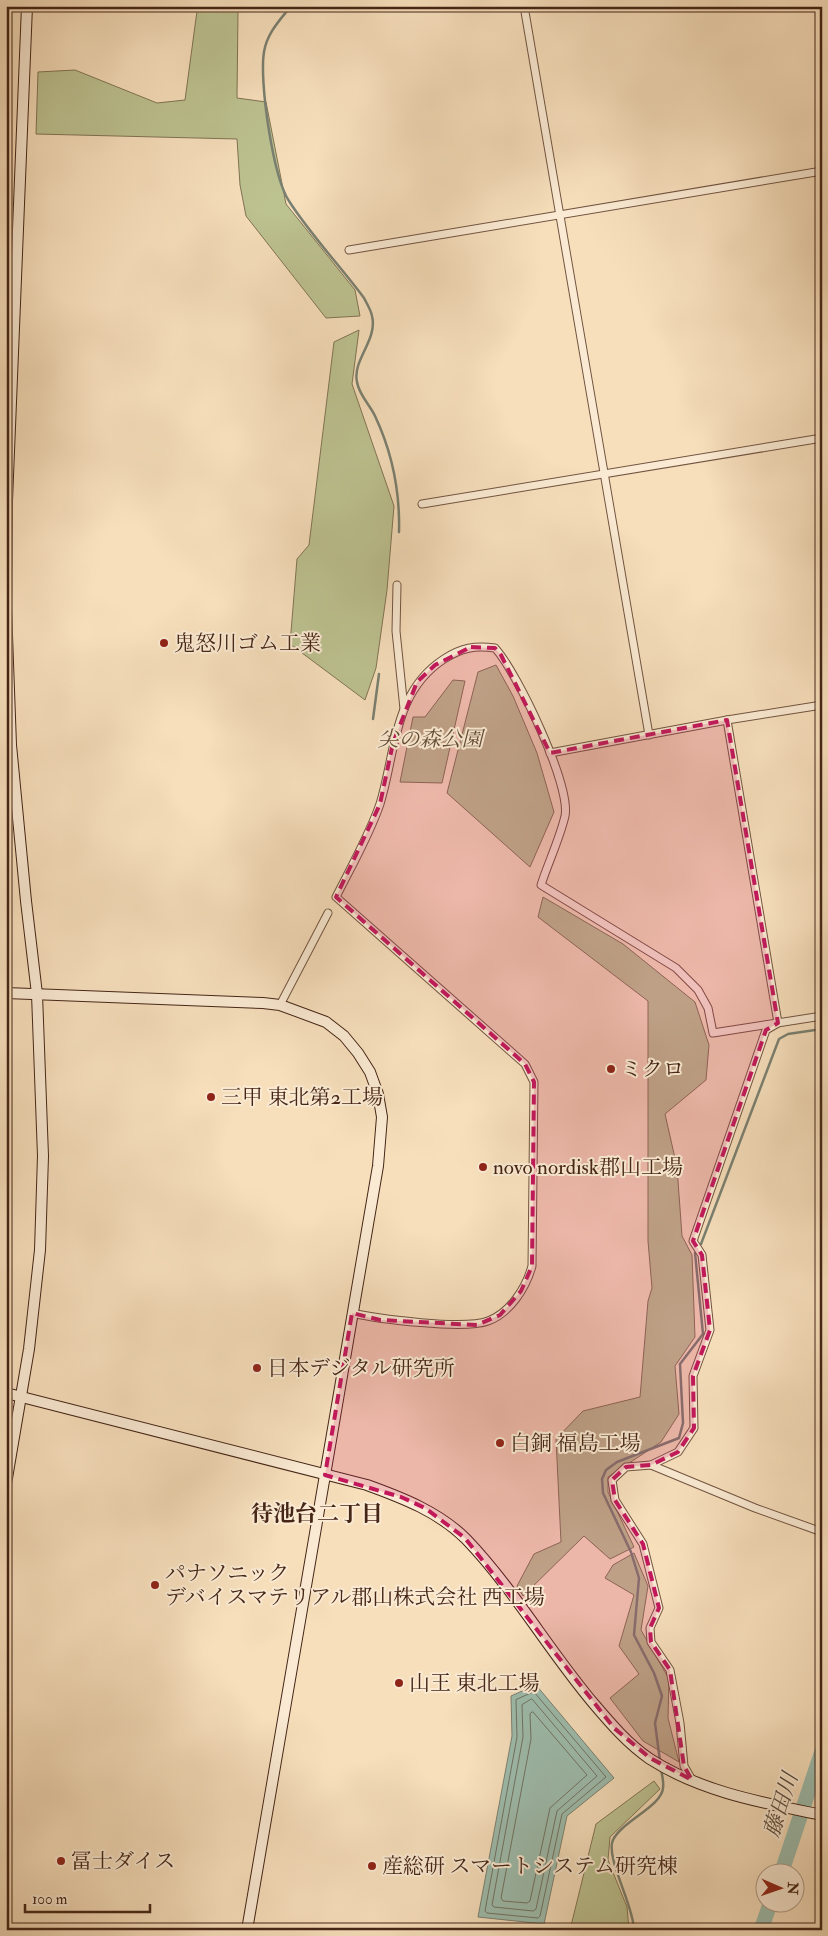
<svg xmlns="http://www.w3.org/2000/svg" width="828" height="1936" font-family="'IM FELL Double Pica','Noto Serif JP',serif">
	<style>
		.green { fill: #bdc291; stroke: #817454 }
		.water { fill: #9dbdae; stroke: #7a8071 }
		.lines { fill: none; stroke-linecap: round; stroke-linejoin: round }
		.shore { stroke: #717162; stroke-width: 1 }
		.stream { stroke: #7a8071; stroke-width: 2.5 }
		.river { stroke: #9dbdae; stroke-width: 15 }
		.street-casing { stroke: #725440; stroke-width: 9 }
		.secondary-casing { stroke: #452516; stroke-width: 12 }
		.street { stroke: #faead3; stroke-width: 7 }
		.secondary { stroke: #faead3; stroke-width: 10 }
		.marked { fill: #c2185b; fill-opacity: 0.2; stroke: #c2185b; stroke-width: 4; stroke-dasharray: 10 6; stroke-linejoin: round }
		.poi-dot { fill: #8f2418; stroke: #faead3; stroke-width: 2 }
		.labels { text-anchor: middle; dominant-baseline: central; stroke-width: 4; stroke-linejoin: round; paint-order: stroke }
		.poi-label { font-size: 21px; fill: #452516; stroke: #faead3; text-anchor: start }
		.park-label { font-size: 21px; font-style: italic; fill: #634c35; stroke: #faead3 }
		.neighbourhood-label { font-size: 22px; font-weight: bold; fill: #452516; stroke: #faead3 }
		.water-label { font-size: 22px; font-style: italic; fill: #5b4b3c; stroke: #faead3 }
	</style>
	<rect width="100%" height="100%" fill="#f7dfbc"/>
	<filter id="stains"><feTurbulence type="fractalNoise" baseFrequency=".004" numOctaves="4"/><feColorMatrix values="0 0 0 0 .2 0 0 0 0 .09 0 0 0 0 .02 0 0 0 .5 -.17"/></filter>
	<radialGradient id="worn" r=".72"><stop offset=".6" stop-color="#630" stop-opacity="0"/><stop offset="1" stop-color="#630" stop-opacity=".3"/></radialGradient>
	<g class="green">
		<polygon points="156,6 232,6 238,10 237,98 266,102 286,204 355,290 360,316 326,318 246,216 240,185 237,139 36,134 38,72 75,70 157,103 185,100 197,11"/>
		<polygon points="359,330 352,384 394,506 387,590 376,668 365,700 290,644 297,559 309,545 334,342"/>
		<polygon points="496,665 513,696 537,753 554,812 530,867 447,793 478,672"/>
		<polygon points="453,680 465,681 442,783 400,782 413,717 425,717"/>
		<polygon points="543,897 623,944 695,1002 709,1045 706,1080 665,1114 677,1167 682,1236 692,1255 695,1337 675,1366 679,1414 661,1442 608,1477 608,1492 634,1547 610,1559 584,1536 523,1596 517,1586 534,1554 561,1542 556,1439 583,1411 640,1397 648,1301 652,1288 648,1241 648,1001 538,917"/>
		<polygon points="634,1553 648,1586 641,1630 669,1679 668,1718 679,1762 643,1741 610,1698 639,1674 619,1646 634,1595 605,1578 613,1565"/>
		<polygon points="654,1781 660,1789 610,1837 608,1860 627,1907 629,1930 570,1930 596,1824"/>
	</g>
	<polygon class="water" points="536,1685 614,1778 567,1816 544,1924 478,1917 512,1736 511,1696"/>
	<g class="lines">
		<g class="shore">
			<polygon points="534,1692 606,1777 562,1814 540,1916 538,1918 487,1913 485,1911 517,1737 516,1700"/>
			<polygon points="532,1699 597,1776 557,1811 536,1909 533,1911 494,1907 492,1905 523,1737 522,1705"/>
			<polygon points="533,1712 587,1775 550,1808 530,1901 527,1903 503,1901 501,1898 531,1739 530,1714"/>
		</g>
		<g class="stream">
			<path d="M291,6C280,20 267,33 264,52C259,81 273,177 289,201C310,234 341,267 364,298C367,304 371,310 372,316C378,340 352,360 357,382C359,395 370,405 375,416C392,452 400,493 399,532"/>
			<polyline points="373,719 379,674"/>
			<polyline points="701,1244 779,1039 788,1034 822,1029"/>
			<polyline points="660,1761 655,1723 662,1696 654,1673 634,1635 639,1578 631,1552 603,1493 602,1479 606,1470 617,1462 679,1438 683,1423 680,1364 703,1334 695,1253"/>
			<path d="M634,1930C634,1906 605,1857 613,1840C621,1822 662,1806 663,1788C664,1782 662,1775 661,1769"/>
		</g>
		<g class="river">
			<polyline points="781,1874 822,1751"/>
			<polyline points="761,1930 770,1904"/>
		</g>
		<defs>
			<g id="street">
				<polyline points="524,6 649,735"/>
				<polyline points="349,250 822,171"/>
				<polyline points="422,504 822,438"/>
				<polyline points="397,585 396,631 404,709"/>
				<polyline points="550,753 727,720 822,705"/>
				<polyline points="280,1005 328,913"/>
				<path d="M352,1313C378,1319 464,1330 488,1321C510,1313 526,1288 532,1266L534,1082L525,1064L336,897C351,867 369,836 380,804C396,752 393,692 444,659C461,648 475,645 495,648C517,672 571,785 565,816C560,838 548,863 541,885L676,968L698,990L708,1008L713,1033L822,1016"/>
				<polyline points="651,1465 755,1508 822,1532"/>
				<polyline points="692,1780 684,1766 680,1723 670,1670 651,1642 650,1628 659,1608 643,1544 615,1500 612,1480 626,1467 651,1465 678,1452 694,1428 693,1376 710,1330 702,1255 693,1241 766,1030 778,1023 727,720"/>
			</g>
			<g id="secondary">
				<polyline points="6,993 263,1003 280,1005 326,1022 344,1036 358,1053 370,1072 378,1094 382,1117 378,1166 247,1930"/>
				<path d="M6,1393L367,1485C403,1498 439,1512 466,1539C514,1589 549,1651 594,1704C611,1724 628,1744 650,1759C701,1792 764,1803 822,1815"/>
				<polyline points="6,1484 29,1349 40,1250 43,1156 37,994 26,901 11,745 6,608 7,501 27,6"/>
			</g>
		</defs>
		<use href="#street" class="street-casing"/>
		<use href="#secondary" class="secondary-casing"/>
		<use href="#street" class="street"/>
		<use href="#secondary" class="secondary"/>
	</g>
	<path class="marked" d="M471,647L495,648L501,655L550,753L727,720L778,1023L766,1030L693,1241L702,1255L710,1330L693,1376L694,1428L678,1452L651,1465L626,1467L612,1480L615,1500L643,1544L659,1608L650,1628L651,1642L670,1670L684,1766L692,1780L650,1758L614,1728L465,1538L425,1508L401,1497L325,1475L352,1313L380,1320L477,1325L500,1315L521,1291L532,1266L534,1082L525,1064L336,897L380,804L393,743L417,682L435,665Z"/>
	<g class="poi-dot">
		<circle cx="164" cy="643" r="5"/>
		<circle cx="611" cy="1069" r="5"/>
		<circle cx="211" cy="1097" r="5"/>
		<circle cx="483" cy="1167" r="5"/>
		<circle cx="257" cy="1368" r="5"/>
		<circle cx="500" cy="1443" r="5"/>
		<circle cx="155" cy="1585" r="5"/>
		<circle cx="399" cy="1683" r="5"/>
		<circle cx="61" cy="1861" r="5"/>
		<circle cx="372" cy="1866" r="5"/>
	</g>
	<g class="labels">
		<g class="poi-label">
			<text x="174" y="643">鬼怒川ゴム工業</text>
			<text x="621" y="1069">ミクロ</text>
			<text x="221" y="1097">三甲 東北第2工場</text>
			<text x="493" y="1167">novo nordisk郡山工場</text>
			<text x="267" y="1368">日本デジタル研究所</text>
			<text x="510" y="1443">白銅 福島工場</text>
			<text x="165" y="1573">パナソニック<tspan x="165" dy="24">デバイスマテリアル郡山株式会社 西工場</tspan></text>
			<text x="409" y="1683">山王 東北工場</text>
			<text x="71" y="1861">冨士ダイス</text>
			<text x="382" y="1866">産総研 スマートシステム研究棟</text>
		</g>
		<g class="park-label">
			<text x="430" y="739">尖の森公園</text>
		</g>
		<g class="neighbourhood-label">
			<text x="317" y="1514">待池台二丁目</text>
		</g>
		<g class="water-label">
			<text transform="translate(781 1805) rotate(-72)">藤田川</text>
		</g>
	</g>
	<rect width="828" height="1936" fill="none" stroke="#f7dfbc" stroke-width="25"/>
	<rect x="8" y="8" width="813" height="1921" fill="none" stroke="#452516" stroke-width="2.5"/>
	<rect x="12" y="12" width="803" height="1911" fill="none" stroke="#452516"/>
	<g transform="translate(780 1888) rotate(92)"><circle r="24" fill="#faead3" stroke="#b29b87"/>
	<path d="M0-4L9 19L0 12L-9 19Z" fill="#8f2418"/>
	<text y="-8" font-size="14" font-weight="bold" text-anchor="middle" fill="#452516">N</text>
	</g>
	<path d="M25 1904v8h125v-8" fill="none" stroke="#452516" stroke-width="2.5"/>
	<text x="32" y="1904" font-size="15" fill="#452516" stroke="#faead3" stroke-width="4" paint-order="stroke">100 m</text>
	<rect width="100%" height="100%" filter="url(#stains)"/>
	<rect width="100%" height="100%" fill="url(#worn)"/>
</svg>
